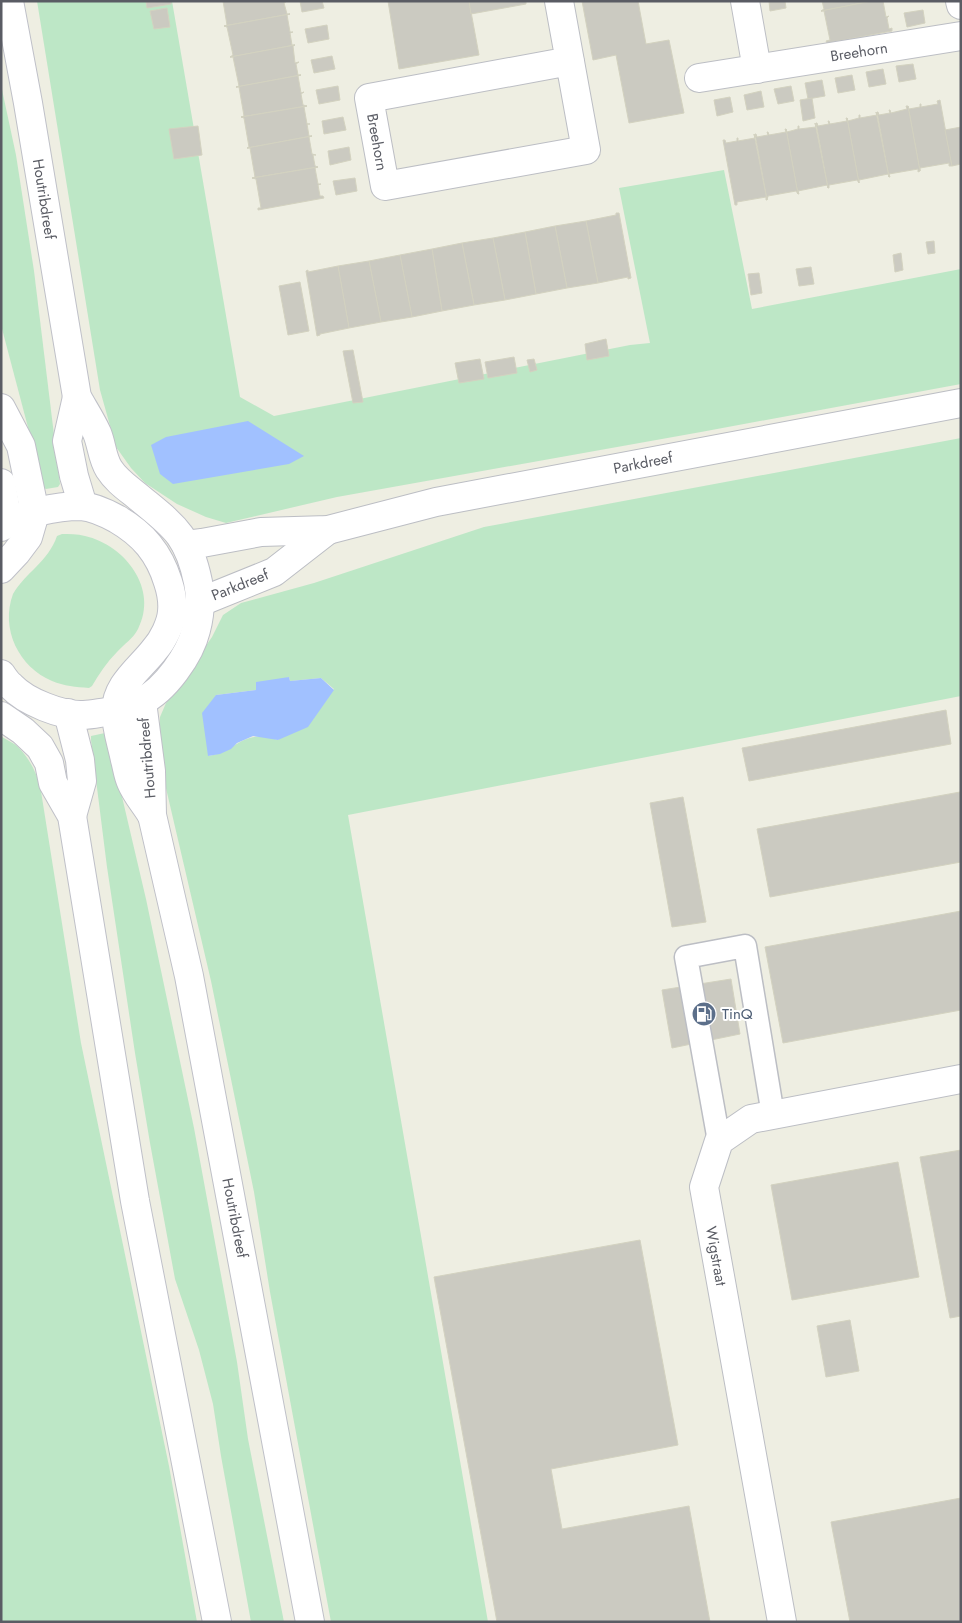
<svg xmlns="http://www.w3.org/2000/svg" width="962" height="1623" font-family="Jost,sans-serif">
	<style>
		.green { fill: #bde7c6; fill-rule: evenodd }
		.water { fill: #a1c1ff }
		.building { fill: #cbcac1; stroke: #d3d2c0 }
		.lines { fill: none; stroke-linecap: round; stroke-linejoin: round }
		.service-casing { stroke: #bcbec4; stroke-width: 25 }
		.pedestrian-casing { stroke: #bcbec4; stroke-width: 30 }
		.minor-casing { stroke: #bcbec4; stroke-width: 30 }
		.tertiary-casing { stroke: #bcbec4; stroke-width: 30 }
		.secondary-casing { stroke: #bfc0c8; stroke-width: 30 }
		.service { stroke: #fff; stroke-width: 22 }
		.pedestrian { stroke: #fff; stroke-width: 28 }
		.minor { stroke: #fff; stroke-width: 28 }
		.tertiary { stroke: #fff; stroke-width: 28 }
		.secondary { stroke: #fff; stroke-width: 28 }
		.labels { text-anchor: middle; dominant-baseline: central; stroke-width: 4; stroke-linejoin: round; paint-order: stroke }
		.street-label { font-size: 15px; fill: #5a5c64; stroke: #fff }
		.service-label { font-size: 15px; fill: #4e5e75; stroke: #fff; text-anchor: start }
	</style>
	<rect width="100%" height="100%" fill="#eeeee2"/>
	<g class="green">
		<polygon points="37,1 172,1 240,397 274,416 630,345 650,343 619,188 724,170 752,309 961,269 961,384 701,432 337,497 226,523 206,517 177,504 145,483 131,468 116,447 100,390"/>
		<polygon points="1,85 16,155 34,271 60,484 58,487 46,489 44,488 1,325"/>
		<path d="M961,438V696L348,815L488,1622H331L270,1292L254,1192L211,981L158,754L160,717L166,703L212,637L223,615L241,603L314,583L484,527ZM289,677L290,681L321,678L334,689L325,701L278,740C241,728 238,752 208,756L216,695L256,690Z"/>
		<path d="M62,534C69,534 77,534 85,536C125,545 159,589 138,629C133,639 124,644 117,652C107,662 99,674 92,686L89,688C76,687 64,686 52,681C19,667 0,629 13,594C26,572 48,562 57,536Z"/>
		<polygon points="105,733 108,737 146,899 194,1128 237,1362 248,1439 284,1622 251,1622 221,1456 213,1404 199,1350 175,1279 150,1143 135,1053 107,867 91,740 91,736"/>
		<path d="M1,736C6,740 13,742 18,747C29,758 35,770 40,785L81,1043L169,1466L197,1622H1Z"/>
	</g>
	<g class="water">
		<polygon points="248,421 304,456 289,464 173,484 160,474 151,445 166,437"/>
		<polygon points="289,677 290,681 321,678 334,690 308,727 278,740 253,736 237,743 231,749 220,754 208,756 202,713 216,695 256,690 256,682"/>
	</g>
	<g class="building">
		<polygon points="146,1 171,1 171,4 147,8"/>
		<polygon points="223,1 287,1 284,3 287,14 290,14 224,26 227,25"/>
		<polygon points="300,1 322,1 324,8 302,12"/>
		<polygon points="388,1 469,1 479,55 399,69"/>
		<polygon points="469,1 526,1 526,4 471,14"/>
		<polygon points="582,1 638,1 646,44 669,40 684,113 629,123 616,55 593,60"/>
		<polygon points="769,1 785,1 786,8 770,11"/>
		<polygon points="822,1 872,1 821,11 824,9"/>
		<polygon points="872,1 883,1 886,17 889,16 887,18 889,29 892,28 892,31 827,43 826,41 830,40 824,11 821,11"/>
		<polygon points="167,8 170,27 154,29 150,11"/>
		<polygon points="923,10 925,23 907,27 904,13"/>
		<polygon points="290,14 287,15 290,32 293,32 290,33 292,45 295,45 230,57 233,55 227,27 224,26"/>
		<polygon points="327,25 329,39 308,43 305,29"/>
		<polygon points="295,45 293,46 295,63 299,62 296,64 298,75 301,75 236,87 239,86 233,57 230,57"/>
		<polygon points="332,56 335,69 314,73 311,60"/>
		<polygon points="913,64 916,79 899,82 896,66"/>
		<polygon points="883,69 886,84 869,87 866,72"/>
		<polygon points="301,75 298,76 301,93 304,92 301,94 303,105 307,106 241,117 244,116 239,87 236,87"/>
		<polygon points="852,75 855,90 838,93 835,78"/>
		<polygon points="822,80 825,96 808,99 805,83"/>
		<polygon points="338,86 340,100 319,104 316,90"/>
		<polygon points="791,86 794,101 778,104 774,89"/>
		<polygon points="761,91 764,107 747,110 744,95"/>
		<polygon points="730,97 733,112 717,116 714,100"/>
		<polygon points="812,98 815,118 803,121 800,100"/>
		<polygon points="940,100 952,166 949,166 949,163 920,168 920,171 908,106 909,109 920,107 920,104 921,104 921,107 938,104 937,101"/>
		<polygon points="307,106 304,107 307,124 310,124 307,124 309,136 312,136 247,148 249,147 244,118 241,117"/>
		<polygon points="906,106 908,106 920,171 918,172 918,169 889,174 890,177 889,177 877,112 878,112 879,115 890,113 889,110 890,110 891,113 907,109"/>
		<polygon points="876,112 889,177 888,174 859,180 859,183 847,118 848,121 859,118 859,115 860,115 860,118 877,115"/>
		<polygon points="343,117 346,130 324,134 322,121"/>
		<polygon points="846,118 847,118 859,183 857,180 829,185 829,188 828,188 816,123 817,123 818,126 829,124 828,121 829,121 830,124 847,121"/>
		<polygon points="815,123 828,188 827,185 798,191 799,194 798,194 786,129 787,132 798,129 798,126 799,126 799,129 816,127"/>
		<polygon points="198,126 202,155 174,159 169,129"/>
		<polygon points="961,127 961,164 952,166 945,130"/>
		<polygon points="785,129 786,129 798,194 796,191 768,196 767,200 755,134 756,134 757,137 768,135 767,132 768,132 769,135 786,132"/>
		<polygon points="754,134 767,200 766,200 766,197 737,202 737,205 735,205 723,140 725,140 726,143 737,141 737,138 738,138 738,141 755,138"/>
		<polygon points="312,136 309,137 312,154 316,155 313,155 315,166 318,167 252,178 255,177 250,148 247,148"/>
		<polygon points="349,147 351,160 330,165 328,151"/>
		<polygon points="318,167 315,168 318,184 321,184 318,185 320,196 323,196 324,198 258,210 258,208 261,208 256,179 252,178"/>
		<polygon points="355,178 357,191 336,195 333,181"/>
		<polygon points="616,213 619,213 631,278 628,279 628,277 598,283 586,221 616,215"/>
		<polygon points="586,221 598,283 567,288 555,226"/>
		<polygon points="555,226 567,288 536,294 525,232"/>
		<polygon points="525,232 536,294 505,300 493,238"/>
		<polygon points="493,238 505,300 474,305 462,243"/>
		<polygon points="934,241 935,253 928,254 926,242"/>
		<polygon points="462,243 474,305 442,311 432,249"/>
		<polygon points="432,249 442,311 412,317 400,255"/>
		<polygon points="901,253 903,270 895,272 893,255"/>
		<polygon points="400,255 412,317 381,322 369,261"/>
		<polygon points="369,261 381,322 349,328 338,266"/>
		<polygon points="338,266 349,328 320,334 320,335 317,336 306,271 308,270 308,272"/>
		<polygon points="811,267 814,284 799,286 796,269"/>
		<polygon points="759,273 762,293 751,295 748,274"/>
		<polygon points="300,282 309,331 288,335 279,286"/>
		<polygon points="606,339 609,356 587,360 585,344"/>
		<polygon points="353,350 363,402 353,403 343,351"/>
		<polygon points="514,357 517,373 488,378 485,362"/>
		<polygon points="480,359 484,379 459,383 455,363"/>
		<polygon points="534,359 537,370 530,372 527,360"/>
		<polygon points="946,710 951,744 749,781 742,748"/>
		<polygon points="960,792 961,862 770,897 757,829"/>
		<polygon points="683,797 706,922 672,927 650,803"/>
		<polygon points="961,911 961,1010 783,1043 765,947"/>
		<polygon points="731,979 740,1034 672,1048 662,990"/>
		<polygon points="961,1150 961,1316 950,1318 920,1157"/>
		<polygon points="898,1162 919,1277 792,1300 771,1185"/>
		<polygon points="640,1240 678,1445 551,1469 562,1529 689,1506 710,1622 497,1622 434,1277"/>
		<polygon points="850,1320 859,1371 826,1377 817,1326"/>
		<polygon points="961,1498 961,1622 850,1622 831,1522"/>
	</g>
	<g class="lines">
		<defs>
			<polyline id="service" points="719,1141 686,957 745,946 773,1115"/>
			<g id="pedestrian">
				<polyline points="745,1 757,69"/>
				<polyline points="699,78 961,36"/>
			</g>
			<g id="minor">
				<polyline points="559,1 586,150 385,186 369,98 570,61"/>
				<polyline points="960,1 961,5"/>
				<polyline points="782,1622 704,1187 719,1141 751,1119 961,1079"/>
			</g>
			<g id="tertiary">
				<polyline points="186,545 202,543 261,532 328,530 436,502 961,403"/>
				<polyline points="200,602 274,572 328,530"/>
			</g>
			<g id="secondary">
				<polyline points="77,397 67,441 74,476 83,506"/>
				<polyline points="1,408 21,446 35,513 28,537 16,553 1,569"/>
				<polyline points="1,483 5,505 6,524"/>
				<path d="M1,527C23,513 56,506 81,506C94,507 106,513 117,519C143,534 159,553 168,582C171,591 173,602 172,612C171,624 163,640 155,649C141,668 115,685 116,712C116,728 122,745 125,760C127,767 128,776 131,782C136,794 145,804 151,814"/>
				<path d="M1,674C4,678 7,683 11,686C26,702 62,716 83,715C91,715 99,713 106,712C118,710 132,707 142,701C165,690 190,655 196,630C200,615 201,597 198,582C188,533 172,525 136,495C126,487 116,480 109,469C102,458 102,445 97,433C91,420 83,408 77,397L28,103L9,1"/>
				<polyline points="142,702 151,771 152,815 189,976 310,1622"/>
				<polyline points="68,713 80,760 82,781 72,816"/>
				<polyline points="1,716 23,731 40,747 49,763 53,783 72,816 135,1201 217,1622"/>
			</g>
		</defs>
		<use href="#service" class="service-casing"/>
		<use href="#pedestrian" class="pedestrian-casing"/>
		<use href="#minor" class="minor-casing"/>
		<use href="#tertiary" class="tertiary-casing"/>
		<use href="#secondary" class="secondary-casing"/>
		<use href="#service" class="service"/>
		<use href="#pedestrian" class="pedestrian"/>
		<use href="#minor" class="minor"/>
		<use href="#tertiary" class="tertiary"/>
		<use href="#secondary" class="secondary"/>
	</g>
	<defs>
		<symbol id="fuel-disc" viewBox="-11 -11 22 22"><circle r="9.5" fill="#5c6f8a" stroke="#fff"/><path d="M-5.5-6h7V0h2V4h1.3V-2.5L3-4.5l.8-.8L6-3V5H2.5V1h-1V6h-7ZM-4.2-4.7v3.2H.2V-4.7Z" fill="#fff"/></symbol>
	</defs>
	<g fill-rule="evenodd">
		<use href="#fuel-disc" x="690" y="1000" width="28" height="28"/>
	</g>
	<g class="labels">
		<g class="street-label">
			<text transform="translate(859 52) rotate(-9)">Breehorn</text>
			<text transform="translate(377 142) rotate(80)">Breehorn</text>
			<text transform="translate(44 199) rotate(81)">Houtribdreef</text>
			<text transform="translate(643 463) rotate(-11)">Parkdreef</text>
			<text transform="translate(240 585) rotate(-22)">Parkdreef</text>
			<text transform="translate(147 758) rotate(-95)">Houtribdreef</text>
			<text transform="translate(235 1218) rotate(79)">Houtribdreef</text>
			<text transform="translate(716 1256) rotate(80)">Wigstraat</text>
		</g>
		<g class="service-label">
			<text x="722" y="1014">TinQ</text>
		</g>
	</g>
	<rect width="962" height="1623" fill="none" stroke="#5a5c64" stroke-width="5"/>
</svg>
